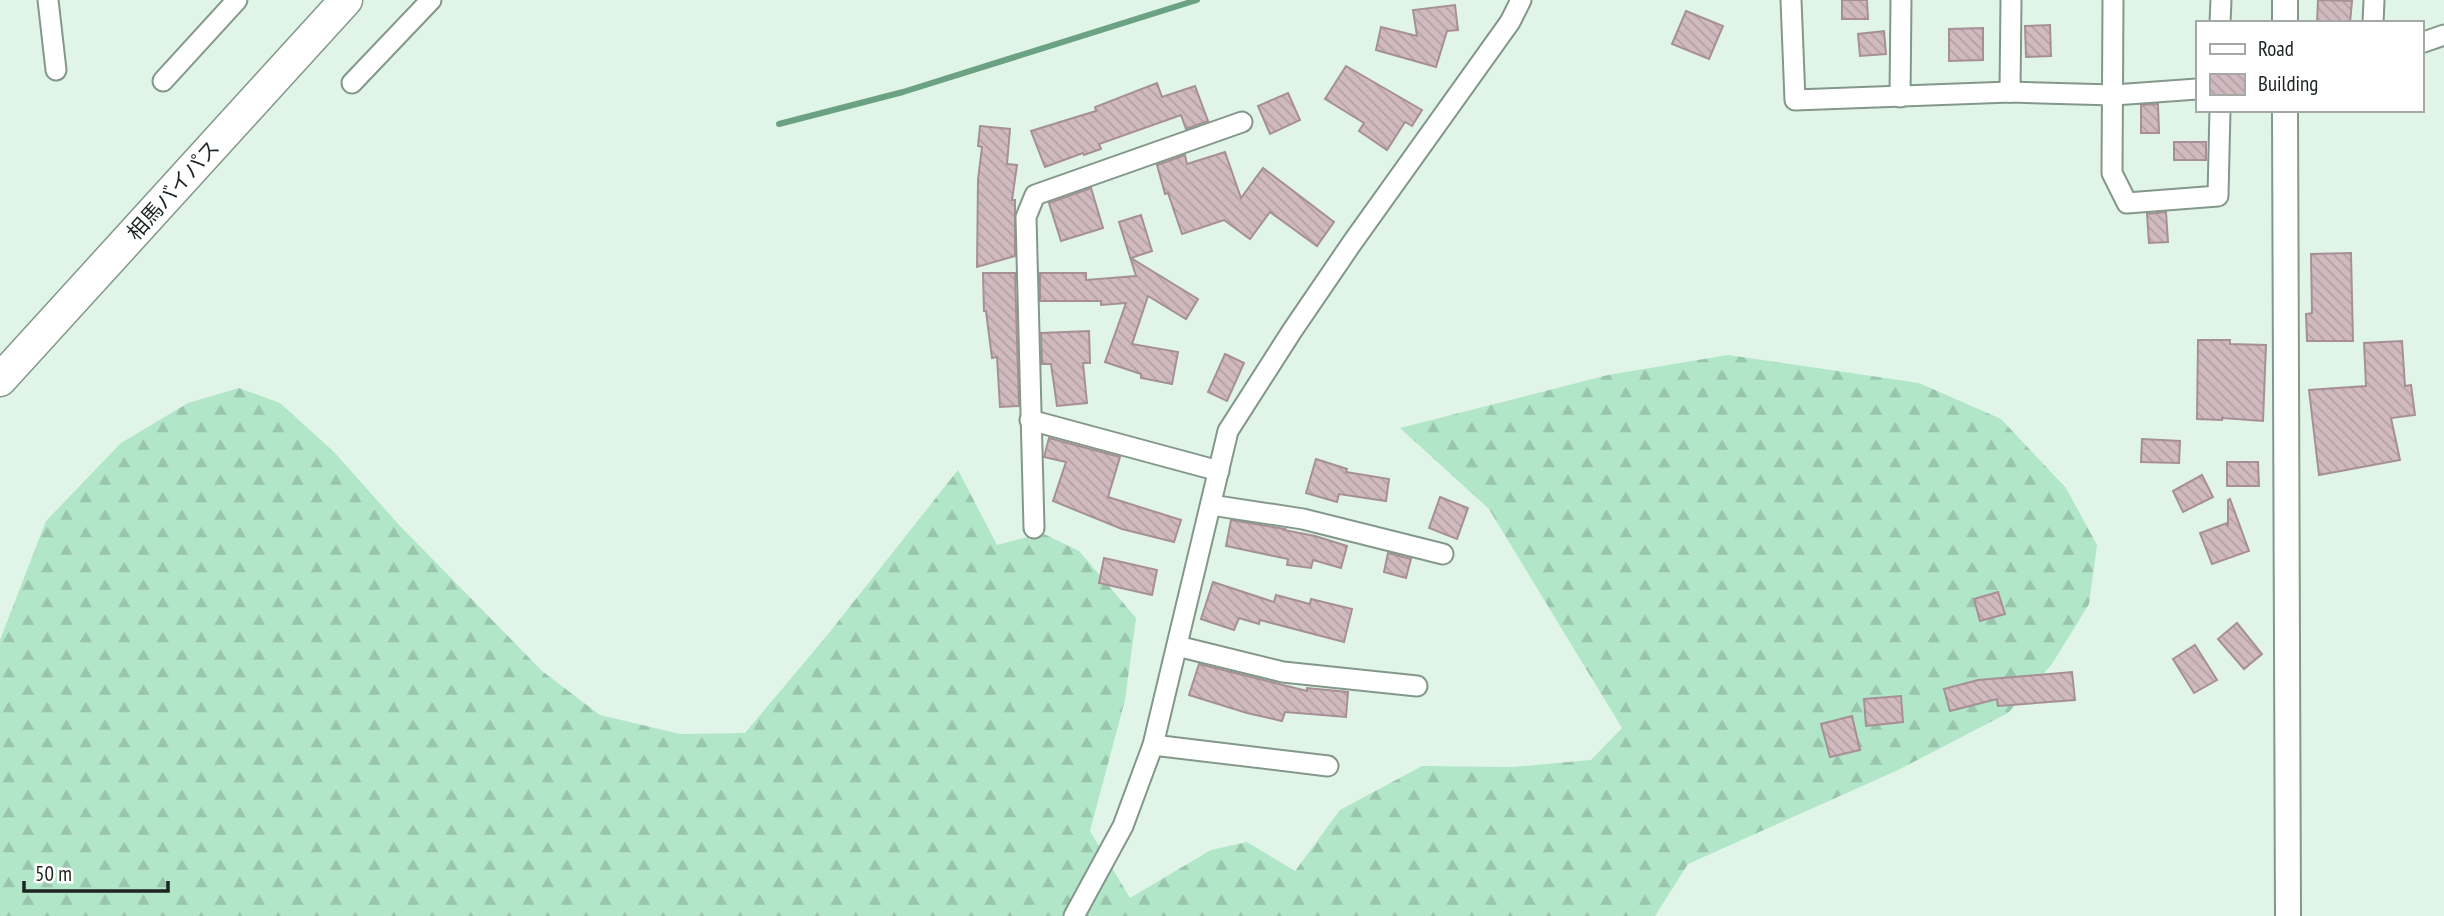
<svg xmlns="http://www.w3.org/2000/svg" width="2444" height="916" font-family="'PT Sans Narrow','Noto Sans JP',sans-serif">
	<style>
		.forest { fill: url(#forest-firs) }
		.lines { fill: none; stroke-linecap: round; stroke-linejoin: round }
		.stream { stroke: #6ba284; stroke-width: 6 }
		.building { fill: url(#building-back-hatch); stroke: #a69095; stroke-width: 2 }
		.minor-casing { stroke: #84978b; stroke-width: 23 }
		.tertiary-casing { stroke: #84978b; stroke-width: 28 }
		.trunk-casing { stroke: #84978b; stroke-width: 35 }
		.minor { stroke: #fff; stroke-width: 19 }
		.tertiary { stroke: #fff; stroke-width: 24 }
		.trunk { stroke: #fff; stroke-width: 32 }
		.labels { text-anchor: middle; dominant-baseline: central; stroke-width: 5; stroke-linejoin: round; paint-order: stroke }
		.street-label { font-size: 21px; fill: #1d2520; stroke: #fff }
	</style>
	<defs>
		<pattern id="forest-firs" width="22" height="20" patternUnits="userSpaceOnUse" patternTransform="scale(1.75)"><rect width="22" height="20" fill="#b1e6c8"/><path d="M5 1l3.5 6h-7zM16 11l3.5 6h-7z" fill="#98c5ac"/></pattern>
		<pattern id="building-back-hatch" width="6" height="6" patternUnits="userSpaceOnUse" patternTransform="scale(1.75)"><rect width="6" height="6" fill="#d1babf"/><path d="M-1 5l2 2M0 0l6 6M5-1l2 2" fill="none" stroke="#b3a0a4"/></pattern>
	</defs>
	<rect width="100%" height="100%" fill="#e0f5e8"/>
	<polygon class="forest" points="1728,355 1919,383 2001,419 2066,488 2097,545 2089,604 2052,664 2008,713 1898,770 1688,864 1655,916 0,916 0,640 46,521 121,443 188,403 239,388 280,403 334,452 400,526 542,671 600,715 680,734 745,733 829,633 958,470 997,545 1042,533 1079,551 1136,618 1125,700 1090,831 1130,898 1211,850 1247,842 1295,871 1340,810 1422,766 1512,767 1591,760 1622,728 1489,509 1400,428 1608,375"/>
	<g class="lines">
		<polyline class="stream" points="779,124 903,92 1197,0"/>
	</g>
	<g class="building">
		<polygon points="1842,0 1867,0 1868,19 1842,19"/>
		<polygon points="2318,0 2352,1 2350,23 2317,23"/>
		<polygon points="1455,5 1458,30 1447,31 1436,67 1376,50 1381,27 1417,36 1413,10"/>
		<polygon points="1686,11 1723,26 1709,59 1672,44"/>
		<polygon points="2050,25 2051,56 2026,57 2025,26"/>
		<polygon points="1983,28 1983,60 1949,61 1949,29"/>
		<polygon points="1884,31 1886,54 1860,56 1858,34"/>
		<polygon points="1346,66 1422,110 1412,126 1405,122 1387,150 1359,131 1364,123 1325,99"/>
		<polygon points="1157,83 1162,97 1195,86 1208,121 1186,129 1181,115 1099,144 1101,149 1084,155 1083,153 1045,167 1031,131 1096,111 1095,107"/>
		<polygon points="1288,93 1300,120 1270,134 1258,106"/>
		<polygon points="2158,104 2159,133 2141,133 2141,105"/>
		<polygon points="980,126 1010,129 1007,164 1017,165 1012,200 1015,200 1015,256 977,267 978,180 982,147 978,146"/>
		<rect x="2174" y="142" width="32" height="18"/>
		<polygon points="1225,152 1241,198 1263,168 1334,222 1317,246 1270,212 1250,239 1224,220 1182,234 1168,193 1165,194 1157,165 1185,155 1187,164"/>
		<polygon points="1091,188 1103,228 1061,241 1049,203"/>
		<polygon points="2166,212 2168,242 2149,243 2147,214"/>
		<polygon points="1141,215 1152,251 1131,258 1198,299 1186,319 1148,296 1132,344 1178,352 1172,384 1141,378 1141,374 1105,362 1126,303 1101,305 1101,301 1040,301 1040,273 1086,273 1086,280 1136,276 1119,222"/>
		<polygon points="2351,253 2353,341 2307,341 2306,314 2312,313 2311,254"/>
		<polygon points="983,273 1015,273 1019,406 1000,407 997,357 992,358 986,311 984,311"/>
		<polygon points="1089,331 1090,363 1083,363 1087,403 1057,406 1051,364 1042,364 1041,333"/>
		<polygon points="2198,340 2230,340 2230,344 2266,345 2263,421 2222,418 2222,420 2197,419"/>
		<polygon points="2402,341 2405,386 2411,385 2415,415 2391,418 2400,460 2319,475 2309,390 2366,386 2364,343"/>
		<polygon points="1225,354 1244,363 1227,401 1208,392"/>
		<polygon points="1049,438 1120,457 1108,497 1181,520 1174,542 1122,529 1053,501 1066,462 1044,457"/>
		<polygon points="2142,439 2180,441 2179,463 2141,462"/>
		<polygon points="1316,459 1347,469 1346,472 1389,479 1386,501 1339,494 1337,502 1306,493"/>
		<polygon points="2227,462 2258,462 2259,486 2227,486"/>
		<polygon points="2202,475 2213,497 2183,512 2173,491"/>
		<polygon points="1440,497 1468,508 1457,539 1429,528"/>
		<polygon points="2230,499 2249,551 2212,564 2200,533 2227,523 2228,526 2228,500"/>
		<polygon points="1231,520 1285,529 1284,530 1315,536 1347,546 1341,568 1313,560 1311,568 1287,565 1288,559 1226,546"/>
		<polygon points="1388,553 1411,559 1406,578 1384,572"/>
		<polygon points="1104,558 1157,570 1152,595 1099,583"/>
		<polygon points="1213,582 1274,602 1276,595 1310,604 1311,599 1352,609 1344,642 1260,620 1259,624 1239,618 1234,630 1201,619"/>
		<polygon points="1998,592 2005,614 1980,621 1974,599"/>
		<polygon points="2237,623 2262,654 2244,669 2218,639"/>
		<polygon points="2195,645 2217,680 2194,693 2173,659"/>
		<polygon points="1199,664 1307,691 1307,688 1348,692 1346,717 1285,712 1282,721 1247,713 1189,695"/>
		<polygon points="2072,672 2075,700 1998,706 1997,699 1950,711 1944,689 1978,680"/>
		<polygon points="1901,696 1903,722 1866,726 1864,699"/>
		<polygon points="1852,716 1860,750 1830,757 1821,724"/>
	</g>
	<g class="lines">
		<defs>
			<g id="minor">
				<polyline points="48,0 56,70"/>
				<polyline points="1791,0 1795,100 2010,92 2114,95 2197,89"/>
				<polyline points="2113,0 2112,173 2127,203 2218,196 2220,110"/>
				<polyline points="2220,23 2221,0"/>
				<polyline points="2373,23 2374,0"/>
				<polyline points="2421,43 2444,35"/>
				<polyline points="163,81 237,0"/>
				<polyline points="352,83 431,0"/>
				<polyline points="2010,92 2011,0"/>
				<polyline points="1900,97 1901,0"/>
				<polyline points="1030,420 1219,471"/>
				<polyline points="1211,505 1303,519 1443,554"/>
				<polyline points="1034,528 1026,217 1035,195 1242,122"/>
				<polyline points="1177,646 1283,672 1417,686"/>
				<polyline points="1153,745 1328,766"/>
				<polyline points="1074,916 1123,826 1153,745 1228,431 1292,331 1352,243 1510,22 1521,0"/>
			</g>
			<g id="tertiary">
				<polyline points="2285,0 2285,23"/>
				<polyline points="2285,110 2288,916"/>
			</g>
			<polyline id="trunk" points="0,380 346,0"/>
		</defs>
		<use href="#minor" class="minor-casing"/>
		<use href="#tertiary" class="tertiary-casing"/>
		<use href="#trunk" class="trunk-casing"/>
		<use href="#minor" class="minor"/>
		<use href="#tertiary" class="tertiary"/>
		<use href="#trunk" class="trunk"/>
	</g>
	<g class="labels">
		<g class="street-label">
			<text transform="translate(173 190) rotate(-48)">相馬バイパス</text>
		</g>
	</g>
	<rect x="2196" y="21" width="228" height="91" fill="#ffffff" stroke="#a5a8a6" stroke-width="2"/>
	<rect x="2210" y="44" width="35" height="10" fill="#ffffff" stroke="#a5a8a6" stroke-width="2"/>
	<text x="2258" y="56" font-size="21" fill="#1d2520">Road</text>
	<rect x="2210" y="74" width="35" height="21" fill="url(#building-back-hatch)" stroke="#a5a8a6" stroke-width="2"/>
	<text x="2258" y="91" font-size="21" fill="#1d2520">Building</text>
	<path d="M24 881v10h144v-10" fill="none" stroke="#1d2520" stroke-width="3.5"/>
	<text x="35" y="881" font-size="21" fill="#1d2520" stroke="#ffffff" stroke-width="5" paint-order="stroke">50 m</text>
</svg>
